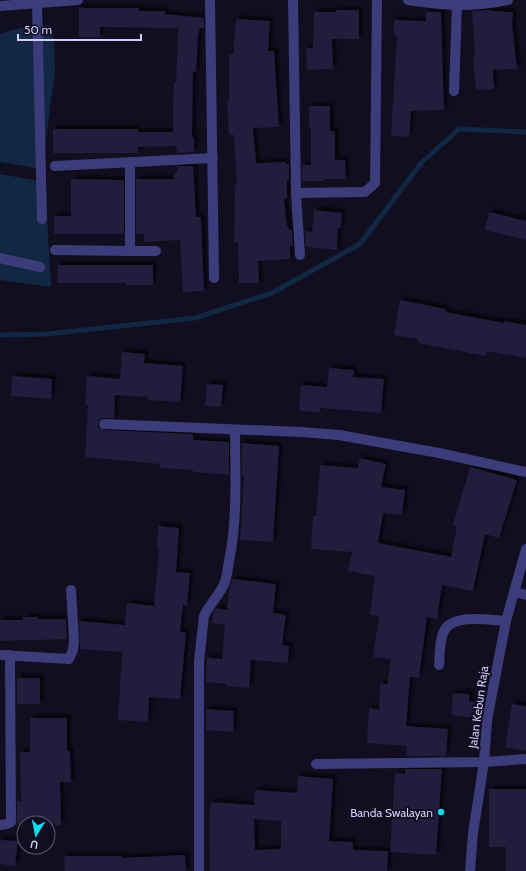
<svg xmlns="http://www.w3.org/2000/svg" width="526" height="871" font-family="Cabin,sans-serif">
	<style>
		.water { fill: #112744 }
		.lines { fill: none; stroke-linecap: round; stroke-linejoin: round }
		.stream { stroke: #112744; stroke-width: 5 }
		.building { fill: #211b3e; fill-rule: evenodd; filter: url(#shadow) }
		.minor { stroke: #3c3c7b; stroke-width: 10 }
		.poi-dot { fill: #0ed9e8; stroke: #100e1f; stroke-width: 1.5 }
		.labels { text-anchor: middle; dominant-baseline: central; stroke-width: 4; stroke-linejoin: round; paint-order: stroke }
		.street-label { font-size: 12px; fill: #d2cefc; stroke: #100e1f }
		.poi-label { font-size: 12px; fill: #d2cefc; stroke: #100e1f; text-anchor: end }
	</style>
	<defs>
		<filter id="shadow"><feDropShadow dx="3.5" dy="-3.5" stdDeviation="1" flood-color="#0009"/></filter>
	</defs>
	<rect width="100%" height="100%" fill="#100e1f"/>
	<g class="water">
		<polygon points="47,25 54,39 55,71 42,169 0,162 0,34 16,29"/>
		<polygon points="0,174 45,182 51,287 0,280"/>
	</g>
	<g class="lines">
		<polyline class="stream" points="0,335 47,334 195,318 272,293 360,244 422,162 459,129 526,132"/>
	</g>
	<g class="building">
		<polygon points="79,8 139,8 139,11 165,11 165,14 204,18 204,28 200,28 198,36 196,72 193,72 192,137 194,137 194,152 177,153 176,146 138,147 138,153 53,153 53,129 138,129 138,132 173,132 173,107 174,82 176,82 178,28 100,27 100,37 79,37"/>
		<polygon points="336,10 359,10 359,39 332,39 333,69 307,70 306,48 313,48 314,12 336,12"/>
		<polygon points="491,10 491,11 513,12 512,23 517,69 493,70 494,89 476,90 473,56 475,56 472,11"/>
		<polygon points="426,12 441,12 444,110 411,111 409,137 391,136 397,36 394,36 394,20 426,21"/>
		<polygon points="236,19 270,21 268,51 274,51 279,127 253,128 256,163 286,162 286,164 289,164 289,180 287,180 287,199 284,199 287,226 288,226 289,230 292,230 293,246 290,246 290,259 258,261 259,283 239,283 238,242 234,242 235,185 237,185 235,154 234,135 229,135 227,101 229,101 229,54 233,54"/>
		<polygon points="309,106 330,106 330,131 335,131 335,160 345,160 346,179 324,179 324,181 302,181 302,165 311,165 311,127 309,127"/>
		<polygon points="177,166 193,166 196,217 201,217 204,291 183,292 180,240 144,242 144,234 136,234 136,179 174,179 174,173 177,173"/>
		<polygon points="71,179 124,180 124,234 54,234 54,216 71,216"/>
		<polygon points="314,210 342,213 341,228 338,228 337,250 306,247 305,231 312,232"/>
		<polygon points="489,212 526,221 526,240 485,230"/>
		<polygon points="58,265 153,265 153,285 126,285 126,283 57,283"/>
		<polygon points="400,300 446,309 446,312 504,323 504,321 526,325 526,358 487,351 486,356 418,343 418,339 394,335"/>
		<polygon points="122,352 145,354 144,363 183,366 180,402 147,400 148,397 115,395 114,418 101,418 98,423 98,427 104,430 193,434 193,440 229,442 229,475 193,472 193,470 160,468 160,464 85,457 88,405 85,405 87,376 120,379"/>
		<polygon points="329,368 354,370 353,377 384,379 381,413 320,408 320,412 299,411 301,385 327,387"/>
		<polygon points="12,376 52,379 51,399 11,396"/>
		<polygon points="207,384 223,385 221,407 205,406"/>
		<polygon points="242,443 279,446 273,542 240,540 244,476 242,476"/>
		<polygon points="360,458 386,464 381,487 405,490 402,515 383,513 378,543 451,557 457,526 453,525 470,467 517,480 499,538 485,534 473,591 442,585 437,619 427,617 419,678 410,677 406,726 448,729 446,756 406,756 407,746 367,743 369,708 379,709 380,683 387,684 391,659 373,657 379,616 370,615 375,576 348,571 352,552 311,549 313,516 316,516 320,465 358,468"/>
		<polygon points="158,526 179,528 176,572 190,573 187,606 183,605 180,632 186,632 180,699 149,697 148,722 118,720 122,652 80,649 79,621 125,625 127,603 154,606 159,549 157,549"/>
		<polygon points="232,579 276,584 273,613 286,615 282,645 289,646 288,663 251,660 249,688 226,686 227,684 206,682 207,658 222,659 225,625 212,623 213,613 216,608 227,610 230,587"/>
		<polygon points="23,617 38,617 38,619 66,619 67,639 0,641 0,620 23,620"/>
		<rect x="17" y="678" width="23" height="26"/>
		<polygon points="453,693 469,694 469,701 480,702 478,718 451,715"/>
		<polygon points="512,704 526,706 526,751 505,747"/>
		<polygon points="206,709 234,711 233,732 206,730"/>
		<polygon points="30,718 67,718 67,751 70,751 71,782 60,782 61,825 48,825 48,823 24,823 24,825 17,825 17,801 21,801 20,752 30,752"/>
		<polygon points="405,769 442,769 436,855 390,852 395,773 405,774"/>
		<path d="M298,776L333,779L329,841L353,842V850L388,851L387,871H210L209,824L211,802L254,805L255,790L297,793ZM254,819L281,821V849L255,850Z"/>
		<polygon points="489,789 526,789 526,871 506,871 506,847 489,847"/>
		<polygon points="0,840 18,841 15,866 0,864"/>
		<polygon points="185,855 186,871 65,871 64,856 122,856 122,858"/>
	</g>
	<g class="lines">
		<g class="minor">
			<polyline points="210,0 214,278"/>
			<polyline points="293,0 296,193"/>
			<path d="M408,0C441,5 474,8 508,0"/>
			<polyline points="37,3 42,219"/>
			<polyline points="0,6 78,0"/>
			<polyline points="454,91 457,5"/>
			<polyline points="130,162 130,251 156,251"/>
			<polyline points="55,166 213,158"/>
			<polyline points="55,250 130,251"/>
			<polyline points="300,255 296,193 365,192 375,183 377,0"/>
			<polyline points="0,258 40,267"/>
			<polyline points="104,424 301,432 339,435 439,453 526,472"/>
			<polyline points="514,592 526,595"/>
			<polyline points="0,655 69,659 73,650 74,641 71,590"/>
			<path d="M439,665C440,654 439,641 444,631C453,613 490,620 506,621"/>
			<polyline points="316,764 484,762 526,759"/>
			<polyline points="0,825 7,824 11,822 10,655"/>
			<path d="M199,871V661L204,616C210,603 220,595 225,582C227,575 228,568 229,561C238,518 235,473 235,430"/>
			<polyline points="470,871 473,833 484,762 487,720 506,621 526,549"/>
		</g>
	</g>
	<circle class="poi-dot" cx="441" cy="812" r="4"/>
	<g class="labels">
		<g class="street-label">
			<text transform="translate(478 707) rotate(-82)">Jalan Kebun Raja</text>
		</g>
		<g class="poi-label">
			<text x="433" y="812">Banda Swalayan</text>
		</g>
	</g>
	<g transform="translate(36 835) rotate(190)"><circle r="19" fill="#100e1f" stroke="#5e5b77"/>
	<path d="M0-3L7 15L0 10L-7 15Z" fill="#0ed9e8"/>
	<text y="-6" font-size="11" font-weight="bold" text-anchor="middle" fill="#d2cefc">U</text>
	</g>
	<path d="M18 34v6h123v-6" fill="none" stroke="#d2cefc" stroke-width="2"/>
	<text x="24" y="34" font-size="12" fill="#d2cefc" stroke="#100e1f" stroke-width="3" paint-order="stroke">50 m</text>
</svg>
